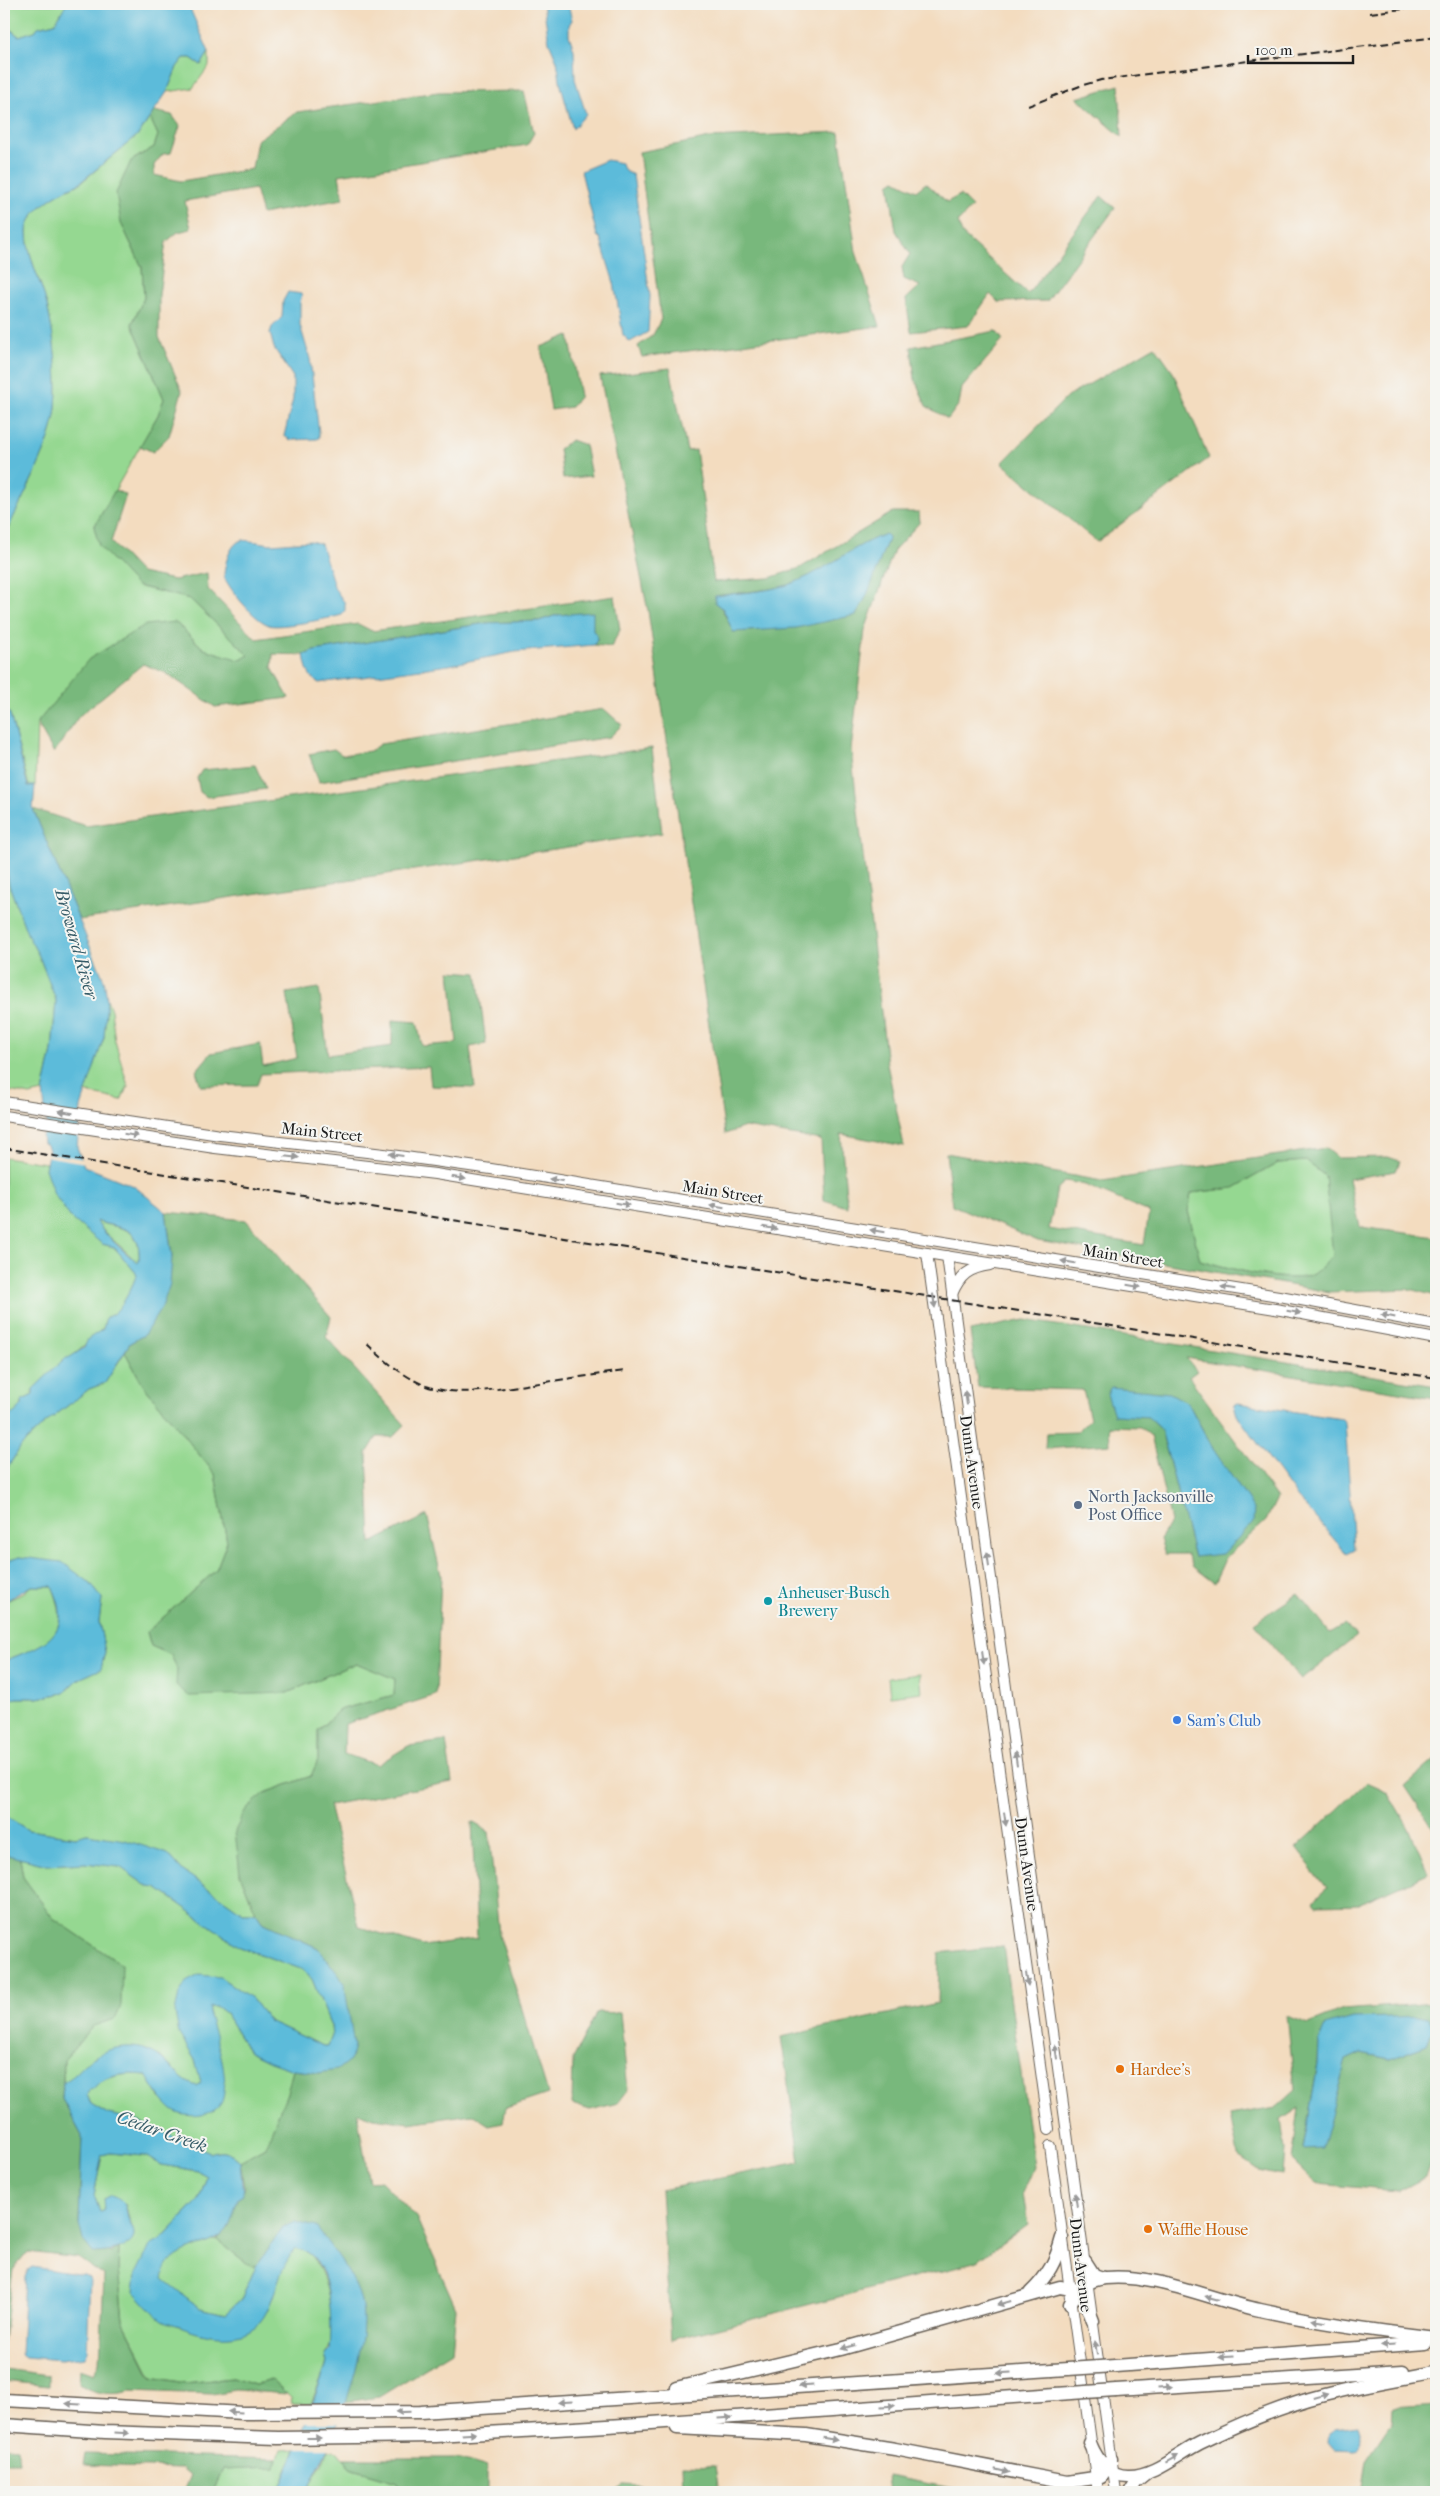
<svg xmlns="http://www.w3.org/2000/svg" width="1440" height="2496" font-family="'IM FELL French Canon',serif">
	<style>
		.green { fill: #95d891; stroke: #587a56 }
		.forest { fill: #78b87b; stroke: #4a6a4c; fill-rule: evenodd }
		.water { fill: #5cbbda; stroke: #3c6c7b; fill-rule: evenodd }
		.pier { fill: #f3dcbf }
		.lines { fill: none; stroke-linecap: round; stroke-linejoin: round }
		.secondary-casing { stroke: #675f55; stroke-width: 12 }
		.primary-casing { stroke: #675f55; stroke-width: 12 }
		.highway-casing { stroke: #675f55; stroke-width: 15 }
		.secondary { stroke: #fff; stroke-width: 10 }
		.primary { stroke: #fff; stroke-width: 10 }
		.highway { stroke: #fff; stroke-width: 12 }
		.rail { stroke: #1c1c1c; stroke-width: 2; stroke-dasharray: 8 4; stroke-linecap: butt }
		.highway-bridge-casing { stroke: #675f55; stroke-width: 15; stroke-linecap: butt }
		.highway-bridge { stroke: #fff; stroke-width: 12 }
		.oneway { fill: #999 }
		.service-dot { fill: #5c6f8a; stroke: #f6f6f2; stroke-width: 2 }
		.culture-dot { fill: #0f9aa8; stroke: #f6f6f2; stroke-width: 2 }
		.shop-dot { fill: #3f7fe0; stroke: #f6f6f2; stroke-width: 2 }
		.food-dot { fill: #e8710a; stroke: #f6f6f2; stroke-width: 2 }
		.labels { text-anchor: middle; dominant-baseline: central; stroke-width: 4; stroke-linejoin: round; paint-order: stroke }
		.street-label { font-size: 16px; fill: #1c1c1c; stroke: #f6f6f2 }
		.service-label { font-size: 16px; fill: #4e5e75; stroke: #f6f6f2; text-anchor: start }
		.culture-label { font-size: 16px; fill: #0d838f; stroke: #f6f6f2; text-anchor: start }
		.shop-label { font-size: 16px; fill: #366cbe; stroke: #f6f6f2; text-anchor: start }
		.food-label { font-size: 16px; fill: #c56008; stroke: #f6f6f2; text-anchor: start }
		.water-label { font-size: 18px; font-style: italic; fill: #365c68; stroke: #f6f6f2 }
	</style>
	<rect width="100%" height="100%" fill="#f6f6f2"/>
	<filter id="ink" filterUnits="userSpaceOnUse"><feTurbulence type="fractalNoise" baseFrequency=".02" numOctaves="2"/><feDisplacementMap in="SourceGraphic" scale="10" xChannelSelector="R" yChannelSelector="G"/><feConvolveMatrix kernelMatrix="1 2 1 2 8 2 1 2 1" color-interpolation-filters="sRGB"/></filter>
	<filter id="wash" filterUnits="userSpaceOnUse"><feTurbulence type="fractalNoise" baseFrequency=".0096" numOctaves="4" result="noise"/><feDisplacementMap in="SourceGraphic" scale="20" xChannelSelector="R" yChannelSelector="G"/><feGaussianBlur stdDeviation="1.12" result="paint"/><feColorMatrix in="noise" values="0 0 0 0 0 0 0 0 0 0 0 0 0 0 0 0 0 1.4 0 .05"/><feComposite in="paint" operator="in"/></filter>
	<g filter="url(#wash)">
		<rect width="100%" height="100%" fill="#f3dcbf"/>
		<g class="green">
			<path d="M4,4H66V5L55,23L38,27L35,31L19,36C7,29 4,17 4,4Z"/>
			<polygon points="209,52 209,66 193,88 167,92 177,67 184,58 191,58 201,65"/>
			<path d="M150,118L158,135L154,147L131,161L121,223L142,267L144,298L132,324L164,399L158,415L94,527L137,586L190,599L249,655L240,661L204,649L175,622L37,722L35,786H29L10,715L4,706V532L9,527C24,493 53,444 56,407C59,375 54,336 47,305C41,281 27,256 27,231C27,210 60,191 78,185L138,135Z"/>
			<polygon points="4,867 7,872 9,885 28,935 39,956 56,1000 52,1051 43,1092 30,1095 4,1090"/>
			<polygon points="107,999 111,1010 115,1041 128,1086 121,1100 84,1092 104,1038"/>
			<path d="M4,1157L46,1163L45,1169L102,1244L114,1247L137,1274C132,1287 120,1315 106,1317C105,1319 106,1322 105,1324C103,1333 56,1369 45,1379C40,1383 34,1386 32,1392L33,1395L21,1401L22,1406L12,1416L4,1419Z"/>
			<path d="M1306,1161L1325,1176L1334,1256C1327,1262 1321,1269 1313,1274C1293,1286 1223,1267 1200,1260L1188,1211L1191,1193L1234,1188L1278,1163Z"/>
			<path d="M96,1221C117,1229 137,1225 139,1252C139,1257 140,1259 138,1264C125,1248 107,1238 96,1221Z"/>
			<polygon points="125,1352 143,1385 215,1474 227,1542 216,1570 147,1632 151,1646 171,1654 177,1669 287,1693 356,1663 395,1679 394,1695 339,1710 318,1730 318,1760 311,1776 265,1793 240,1874 256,1913 243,1913 183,1871 168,1854 87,1834 75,1837 28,1830 4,1815 4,1700 17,1698 37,1698 64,1693 79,1679 101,1669 105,1652 99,1622 102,1598 89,1582 20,1557 4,1562 4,1473 22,1445 43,1425 89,1389 105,1383"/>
			<path d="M31,1586H52C74,1638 45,1644 4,1661V1602L22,1594Z"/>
			<polygon points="920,1674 922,1692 890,1696 888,1678"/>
			<polygon points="20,1858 47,1865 85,1863 120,1867 148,1887 157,1888 240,1947 301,1969 312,1979 331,2026 332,2036 328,2046 323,2046 269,2021 251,1998 220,1977 180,2034 195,2060 201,2083 197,2086 188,2084 160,2056 95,2056 73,2078 63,2082 64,2060 93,2026 122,1965 53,1918 23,1877"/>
			<path d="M209,2007H217L226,2014L249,2052L293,2070L287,2093L265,2147L240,2161C230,2152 224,2148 210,2153L135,2120L108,2114L91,2104L87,2095L89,2090L93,2089C106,2074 128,2073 146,2075L160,2098L225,2080L209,2016Z"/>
			<path d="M110,2153L145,2156L162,2165L198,2171L207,2176L199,2200L161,2240L150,2247L162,2320L267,2311L284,2261L296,2248C301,2250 307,2251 310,2254C327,2269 341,2339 325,2355L327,2363L311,2404H292L291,2398L272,2380L255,2385L232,2378L185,2383L152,2377L123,2320L118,2269L119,2249C143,2236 129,2227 126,2205L100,2213L94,2195L102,2155Z"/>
			<path d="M217,2240L248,2264L256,2266L242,2298L225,2314L200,2308L162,2279C163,2276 163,2270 164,2267C170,2255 204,2242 217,2240Z"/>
			<polygon points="296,2449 278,2492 213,2492 223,2469 275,2467 281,2450"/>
			<polygon points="328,2449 336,2451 350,2468 398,2482 398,2492 305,2492 322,2464"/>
		</g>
		<g class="forest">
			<polygon points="1119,85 1122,137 1077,98"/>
			<polygon points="524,91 534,133 527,145 339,175 343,199 262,214 255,189 185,201 191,229 178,232 166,242 159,295 159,337 182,391 169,436 153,452 140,446 158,415 164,399 132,324 144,298 142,267 121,223 116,193 131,161 154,147 158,135 150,118 154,111 172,115 180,126 171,153 163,154 154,165 154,175 181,181 252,169 257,140 297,112 438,92"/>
			<polygon points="839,132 856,252 880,326 642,357 638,346 653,335 661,319 639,152 710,138"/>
			<polygon points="895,180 916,191 926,183 947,202 960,195 972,207 958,222 962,234 1028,294 1101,196 1115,208 1047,301 998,302 990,294 968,326 911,332 906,299 920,286 904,279 902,267 910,254 896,231 889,184"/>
			<polygon points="996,331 1003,340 962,388 959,404 948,419 926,406 915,379 911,347"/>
			<polygon points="569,335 580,396 571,407 551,410 541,347"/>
			<polygon points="1155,346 1172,370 1209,458 1097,542 1002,463 1067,397"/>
			<path d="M670,368L687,451L696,450L714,582L769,578L800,568L893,512H919L920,522L894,550L865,630L851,750L887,1064L904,1146L841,1134L847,1207L824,1200L821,1140L745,1127L725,1134L648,611L600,376ZM889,537L876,566L734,632L715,596L779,588L799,581Z"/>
			<polygon points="571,440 585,445 591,476 563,479 559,449"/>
			<polygon points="115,490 126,495 111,542 141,573 174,580 207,573 208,589 256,639 358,624 372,631 615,596 620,630 611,647 594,645 597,639 596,633 593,631 591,617 557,615 539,621 487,623 314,651 304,655 273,654 272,668 289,698 215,707 166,673 143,664 79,716 54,753 37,723 89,659 145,625 175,622 204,649 240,660 249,655 190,599 137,586 99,546 94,527"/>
			<polygon points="604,709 622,725 610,737 319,782 309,754 334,749 342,755 370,751 380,744"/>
			<polygon points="652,748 662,833 79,920 33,809 86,826"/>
			<polygon points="255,765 266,789 207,797 200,792 197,778 202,770"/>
			<polygon points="450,971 477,973 486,1044 470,1047 475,1088 431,1086 429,1067 261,1074 257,1085 201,1086 196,1071 211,1053 260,1044 263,1066 297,1058 287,993 319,988 328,1055 392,1046 392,1020 417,1022 422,1046 457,1043"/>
			<path d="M1326,1148L1338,1158L1388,1157L1400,1161L1396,1171L1349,1179L1360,1227L1436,1237V1296L1409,1289L1329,1292L1038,1241L952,1205L946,1153L1102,1181ZM1306,1161L1325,1176L1333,1256C1327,1262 1320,1269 1313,1274C1293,1286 1223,1267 1200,1260L1188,1211L1191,1193L1234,1188L1278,1163ZM1066,1181L1085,1185L1149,1212L1144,1245L1049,1229L1057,1189Z"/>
			<path d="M166,1212L246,1220L331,1317L326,1337L405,1425L393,1437H377L367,1453L371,1543L427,1515L441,1575L436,1695L345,1724L344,1754L377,1765L408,1746L446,1741L452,1782L329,1805L359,1927L423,1946L477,1938L472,1822L489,1832L499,1934L548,2094L506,2108L503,2122L489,2125L472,2114L409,2123L374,2118L357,2112L369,2182L381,2181L416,2217L456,2308L452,2352L379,2397L345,2402C359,2363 362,2343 361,2301L283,2227L256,2266L248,2264L217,2240L229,2227L238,2198L244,2188L240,2161L265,2147L287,2093L293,2070L319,2073L351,2059L318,1948L262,1922L256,1913L240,1874L235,1831L246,1809L265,1793L311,1776L318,1760V1731L339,1710L394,1695L395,1679L356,1663L287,1693L189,1696L176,1685L177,1669L171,1655L151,1646L147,1632L216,1570L227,1542L215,1474L143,1385L125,1352L130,1343L144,1335L172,1257Z"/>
			<path d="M1025,1320L1436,1386V1398L1186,1358L1197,1371L1189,1377L1277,1498L1266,1521L1226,1557L1214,1583L1193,1567L1187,1554H1165L1160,1539L1171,1522L1151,1436L1140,1427L1109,1426L1110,1444L1045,1449L1046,1433L1077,1432L1090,1419L1083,1390L978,1387L970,1331ZM1188,1403L1213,1449L1194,1557L1161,1429L1148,1417Z"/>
			<polygon points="1298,1594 1330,1633 1344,1625 1357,1636 1301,1680 1254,1623"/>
			<polygon points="1436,1759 1436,1836 1433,1828 1405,1786"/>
			<polygon points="1366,1783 1388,1793 1410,1830 1428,1873 1358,1904 1316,1905 1313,1901 1327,1888 1296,1848"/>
			<path d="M4,1853L20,1858L23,1877L53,1918L122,1965L121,2005L115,2019L93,2026L64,2060L62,2099L82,2136L79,2224L111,2253L119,2249L118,2269L123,2320L151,2377L185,2383L232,2378L255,2385L272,2380L287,2394L235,2390L212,2394L130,2391C115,2396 90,2394 79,2383L80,2369L94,2374L100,2363L104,2276L78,2258L28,2252L13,2270L4,2341Z"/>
			<polygon points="1003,1946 1034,2166 1023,2193 1028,2224 978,2261 671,2340 661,2190 800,2162 781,2037 938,2003 939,1953"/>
			<path d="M1436,2003V2150L1426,2177L1399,2191L1317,2184L1292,2160L1299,2108L1281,2120L1285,2149L1283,2175L1258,2170L1238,2156L1230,2115L1276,2107L1295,2090L1287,2016L1309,2024L1343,2010ZM1434,2027L1427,2045L1390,2059L1361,2053L1345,2060L1303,2149L1318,2064L1319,2041Z"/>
			<polygon points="597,2012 620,2013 628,2090 618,2103 590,2110 572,2104 573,2059"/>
			<polygon points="4,2369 49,2375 49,2386 4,2381"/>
			<polygon points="1436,2405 1436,2492 1361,2492 1366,2460 1391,2423 1392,2408"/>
			<polygon points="4,2447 17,2448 19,2462 4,2462"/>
			<polygon points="86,2454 278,2459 275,2467 223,2469 213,2492 183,2492 190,2475 182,2468 84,2465"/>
			<polygon points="342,2458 457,2458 487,2467 487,2492 398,2492 398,2482 350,2468"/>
			<polygon points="682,2465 715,2466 719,2492 612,2492 624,2484 683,2488"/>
			<polygon points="887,2476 974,2492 889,2492"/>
		</g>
		<g class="water">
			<path d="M66,4H188L209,52L201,65L191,58H184L177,67L167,92L138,135L77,185C60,191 27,210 27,232C27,257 41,281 47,305C54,336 59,375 56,407C53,444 24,493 9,527L4,532V17L13,32L19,36L35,31L38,27L55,23Z"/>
			<polygon points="543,4 568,4 572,20 569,25 569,35 574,50 575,79 586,114 573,129 561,86 557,61 549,42"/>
			<polygon points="607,160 621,163 625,171 633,175 650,296 648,332 630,342 623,335 614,283 600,238 597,236 581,171"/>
			<polygon points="288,292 302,294 300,303 300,325 310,359 319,433 319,438 317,439 291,440 284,436 293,399 293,377 274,348 270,333 272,327 282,317 283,301"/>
			<path d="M886,534L889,537C878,562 871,593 856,615L796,628L733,632L723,609L715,603V596C742,592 773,592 798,581C829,568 854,545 886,534Z"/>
			<path d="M243,540L271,544L311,541L321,544L335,589L345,603V610L342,615C331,618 277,629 269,625C253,619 231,591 224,577C224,565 230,542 243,540Z"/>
			<path d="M593,612V631L596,633L597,639L594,645L515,652L449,665L319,683C308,678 306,666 304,655L314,651L487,623L539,621L557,615Z"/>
			<path d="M4,706L10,714L28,786H35L33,809L104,980L107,999L104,1037L81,1107L77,1147L84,1166L134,1186L166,1212L172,1257L170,1284L162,1307L144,1335L130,1343L105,1383L89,1389L43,1425L22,1445L4,1473V1417C15,1415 17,1410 23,1404L21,1401L33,1395V1389L64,1359L70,1357L84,1348L88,1339L103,1329L106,1317C120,1315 132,1287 137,1274L114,1247L102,1244L70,1217L54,1194L45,1169L49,1150L47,1145L43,1143L42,1136L47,1127L43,1092L52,1051L56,1000L39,956L28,936L9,885L7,872L4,867ZM96,1221C118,1229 138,1225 139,1252C139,1257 140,1259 138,1263C126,1253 104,1235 96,1221Z"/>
			<polygon points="1111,1387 1170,1393 1188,1403 1213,1449 1254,1509 1253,1522 1223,1554 1194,1557 1161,1429 1148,1417 1114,1415 1107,1394"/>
			<polygon points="1238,1403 1342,1419 1345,1423 1354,1549 1346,1553 1298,1498 1237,1415 1234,1405"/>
			<path d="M20,1557L62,1562L89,1582L102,1598L99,1622L105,1652L101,1669L79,1679L64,1693L37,1698H17L4,1700V1661C43,1645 76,1636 52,1586H31L4,1602V1562Z"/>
			<path d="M4,1815L28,1830L75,1837L87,1834L125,1840L168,1854L183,1871L243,1913H256L262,1922L318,1948L344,1982L354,2045L351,2059L337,2070L319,2073L293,2070L270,2062L249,2052L226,2014L217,2007H210L209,2016C217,2042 229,2072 223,2098C219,2118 183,2120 171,2109C160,2099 153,2087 146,2075C127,2073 105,2074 93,2089L89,2090L87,2095L91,2104L108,2114L135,2120L210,2153C224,2148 230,2152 240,2161L243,2195L238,2198C235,2207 233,2220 228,2228C213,2252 168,2243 163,2279L200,2308L225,2314L242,2298L256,2266L283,2227L295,2222L316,2227C331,2247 355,2277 361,2301C373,2349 330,2451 305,2492H278L291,2463L327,2363L325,2355L330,2350C332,2325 332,2271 310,2254C307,2251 300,2250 296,2248C279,2268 278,2288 267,2311C250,2346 210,2338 180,2326C174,2324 167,2323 162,2320C152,2313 143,2301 134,2292L136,2274L150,2246L161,2240L199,2200L207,2176L198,2171L162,2165L145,2156L110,2153L102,2155L94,2195L100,2212L104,2211L103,2199L111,2195C125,2200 125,2204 128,2217C129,2223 135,2230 134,2236C132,2250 104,2253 93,2253L83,2240L79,2224L82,2136L62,2099L63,2082C78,2076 83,2063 96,2056C115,2044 143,2043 161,2058C173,2068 181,2082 197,2086L201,2083L195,2060L179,2034L175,2012L179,1994L186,1982L199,1975L220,1977L251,1998L269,2021L323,2046H328L332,2036L331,2026L312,1979L301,1969L240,1947L157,1888L148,1887L120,1867L85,1863L47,1865L7,1855L4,1853Z"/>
			<polygon points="1428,2016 1434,2027 1427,2045 1390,2059 1361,2053 1346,2060 1322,2149 1303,2150 1318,2064 1319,2041 1325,2026 1353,2018"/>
			<polygon points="32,2267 84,2275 90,2278 87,2353 85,2357 61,2360 25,2357 21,2354 25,2277 28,2270"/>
			<polygon points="1358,2426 1361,2436 1360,2446 1355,2450 1334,2449 1328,2442 1329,2433 1335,2429"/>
		</g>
		<g class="pier">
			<polygon points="46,1153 84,1159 86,1163 45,1156"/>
			<polygon points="347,2404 340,2423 302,2423 307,2405"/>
			<polygon points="300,2429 338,2429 331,2448 294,2448"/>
		</g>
	</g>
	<g filter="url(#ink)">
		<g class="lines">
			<defs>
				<path id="secondary" d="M952,1294C960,1275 969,1268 990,1265"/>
				<g id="primary">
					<polyline points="4,1102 220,1135 384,1154 491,1169 1285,1297 1436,1325"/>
					<polyline points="4,1116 215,1148 435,1174 1281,1310 1436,1339"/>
					<polyline points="927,1253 1049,2129"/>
					<polyline points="947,1256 1116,2492"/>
					<polyline points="1050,2146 1098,2492"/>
				</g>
				<g id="highway">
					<polyline points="1085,2261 1094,2275 1103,2278"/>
					<path d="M1030,2293C1048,2276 1056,2261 1062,2238"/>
					<path d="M1070,2304C1078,2289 1087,2280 1105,2278C1154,2273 1211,2300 1260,2310C1318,2323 1377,2331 1436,2338"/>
					<polyline points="1115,2366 1426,2343"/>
					<polyline points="676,2388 841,2349 1060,2287 1078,2290 1085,2300 1093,2321"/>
					<polyline points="1116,2390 1403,2372"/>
					<polyline points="4,2400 243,2413 420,2412 1052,2370"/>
					<polyline points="4,2425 105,2432 278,2438 436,2436 624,2425 1056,2394"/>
					<polyline points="677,2428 806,2435 895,2449 1067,2482 1101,2477 1107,2470 1111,2459"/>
					<path d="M1090,2443C1097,2460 1108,2476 1128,2476C1153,2477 1178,2454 1200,2443C1239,2424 1281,2406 1324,2395C1361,2385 1399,2379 1436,2372"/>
					<polyline points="1130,2492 1136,2482 1146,2474"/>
				</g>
			</defs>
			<use href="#secondary" class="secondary-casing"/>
			<use href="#primary" class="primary-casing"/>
			<use href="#highway" class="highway-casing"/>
			<use href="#secondary" class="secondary"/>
			<use href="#primary" class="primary"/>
			<use href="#highway" class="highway"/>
			<g class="rail">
				<polyline points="1370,13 1436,5"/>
				<polyline points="1028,106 1080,86 1101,80 1436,37"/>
				<polyline points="4,1148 1436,1378"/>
				<path d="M367,1344C385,1361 403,1376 426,1386C460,1398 499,1388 533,1384C564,1379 594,1375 625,1371"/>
			</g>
			<defs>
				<g id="highway-bridge">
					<polyline points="1052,2370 1115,2366"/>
					<polyline points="1056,2394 1116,2390"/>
				</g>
			</defs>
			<use href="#highway-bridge" class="highway-bridge-casing"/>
			<use href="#highway-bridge" class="highway-bridge"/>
		</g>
		<defs><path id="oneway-solid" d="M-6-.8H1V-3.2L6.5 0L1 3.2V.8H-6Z" transform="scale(1.25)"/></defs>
		<g class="oneway">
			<use href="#oneway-solid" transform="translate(66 1112) rotate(-171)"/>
			<use href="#oneway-solid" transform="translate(131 1135) rotate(9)"/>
			<use href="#oneway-solid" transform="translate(396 1155) rotate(-172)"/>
			<use href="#oneway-solid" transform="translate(292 1157) rotate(6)"/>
			<use href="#oneway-solid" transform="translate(459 1178) rotate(9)"/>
			<use href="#oneway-solid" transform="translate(556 1180) rotate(-171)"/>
			<use href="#oneway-solid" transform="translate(623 1204) rotate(9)"/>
			<use href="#oneway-solid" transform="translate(717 1206) rotate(-171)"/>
			<use href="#oneway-solid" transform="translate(770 1228) rotate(9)"/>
			<use href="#oneway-solid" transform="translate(877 1231) rotate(-171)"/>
			<use href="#oneway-solid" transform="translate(1068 1262) rotate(-171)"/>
			<use href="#oneway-solid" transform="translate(1134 1286) rotate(9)"/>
			<use href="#oneway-solid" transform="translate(1228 1288) rotate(-171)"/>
			<use href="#oneway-solid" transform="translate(934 1301) rotate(82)"/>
			<use href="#oneway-solid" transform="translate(1294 1312) rotate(10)"/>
			<use href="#oneway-solid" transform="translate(1388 1316) rotate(-169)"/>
			<use href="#oneway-solid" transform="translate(966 1398) rotate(-98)"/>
			<use href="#oneway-solid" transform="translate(988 1559) rotate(-98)"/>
			<use href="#oneway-solid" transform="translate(983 1658) rotate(82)"/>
			<use href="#oneway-solid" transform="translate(1016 1759) rotate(-98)"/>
			<use href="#oneway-solid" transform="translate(1005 1819) rotate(82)"/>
			<use href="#oneway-solid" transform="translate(1027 1979) rotate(82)"/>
			<use href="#oneway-solid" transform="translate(1056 2052) rotate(-98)"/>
			<use href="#oneway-solid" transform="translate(1076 2200) rotate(-98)"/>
			<use href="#oneway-solid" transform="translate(1212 2298) rotate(-165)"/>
			<use href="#oneway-solid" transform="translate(1004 2303) rotate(164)"/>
			<use href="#oneway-solid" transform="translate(1319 2321) rotate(-170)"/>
			<use href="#oneway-solid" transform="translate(1388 2345) rotate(176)"/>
			<use href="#oneway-solid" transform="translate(848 2347) rotate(164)"/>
			<use href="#oneway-solid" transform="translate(1096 2348) rotate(-98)"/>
			<use href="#oneway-solid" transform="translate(1226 2357) rotate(176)"/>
			<use href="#oneway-solid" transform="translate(1004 2373) rotate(176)"/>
			<use href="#oneway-solid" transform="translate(806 2386) rotate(176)"/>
			<use href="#oneway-solid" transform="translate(1165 2387) rotate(-4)"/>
			<use href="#oneway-solid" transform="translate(1321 2396) rotate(-16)"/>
			<use href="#oneway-solid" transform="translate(565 2402) rotate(176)"/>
			<use href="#oneway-solid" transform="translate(73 2404) rotate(-177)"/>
			<use href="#oneway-solid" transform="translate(888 2406) rotate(-4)"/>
			<use href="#oneway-solid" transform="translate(235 2412) rotate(-177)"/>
			<use href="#oneway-solid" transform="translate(403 2412) rotate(179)"/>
			<use href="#oneway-solid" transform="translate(725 2418) rotate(-4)"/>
			<use href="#oneway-solid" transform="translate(122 2433) rotate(3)"/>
			<use href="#oneway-solid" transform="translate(469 2434) rotate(-3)"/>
			<use href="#oneway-solid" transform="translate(314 2438)"/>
			<use href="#oneway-solid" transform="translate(830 2439) rotate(10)"/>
			<use href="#oneway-solid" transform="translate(1172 2459) rotate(-29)"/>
			<use href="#oneway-solid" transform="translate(1002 2471) rotate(13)"/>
		</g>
	</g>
	<circle class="service-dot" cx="1078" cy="1505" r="5"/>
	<circle class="culture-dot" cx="768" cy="1601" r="5"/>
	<circle class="shop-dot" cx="1177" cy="1720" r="5"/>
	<g class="food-dot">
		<circle cx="1120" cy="2069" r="5"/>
		<circle cx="1148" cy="2229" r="5"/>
	</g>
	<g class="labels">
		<g class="street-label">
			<text transform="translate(322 1132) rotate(6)">Main Street</text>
			<text transform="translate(723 1192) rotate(9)">Main Street</text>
			<text transform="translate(1123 1256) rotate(9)">Main Street</text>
			<text transform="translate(972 1462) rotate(82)">Dunn Avenue</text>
			<text transform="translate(1027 1864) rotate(82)">Dunn Avenue</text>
			<text transform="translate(1081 2265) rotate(83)">Dunn Avenue</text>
		</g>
		<g class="service-label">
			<text x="1088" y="1496">North Jacksonville<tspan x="1088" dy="18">Post Office</tspan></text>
		</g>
		<g class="culture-label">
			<text x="778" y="1592">Anheuser-Busch<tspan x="778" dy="18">Brewery</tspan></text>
		</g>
		<g class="shop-label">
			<text x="1187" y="1720">Sam's Club</text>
		</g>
		<g class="food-label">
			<text x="1130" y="2069">Hardee's</text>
			<text x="1158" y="2229">Waffle House</text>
		</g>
		<g class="water-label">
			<text transform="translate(76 944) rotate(74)">Broward River</text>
			<text transform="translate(162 2132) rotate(19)">Cedar Creek</text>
		</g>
	</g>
	<rect width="1440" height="2496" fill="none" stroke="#f6f6f2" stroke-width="20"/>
	<path d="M1248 55v8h105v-8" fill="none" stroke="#1c1c1c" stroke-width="2.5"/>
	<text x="1255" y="55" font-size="15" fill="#1c1c1c" stroke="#f6f6f2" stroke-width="4" paint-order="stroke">100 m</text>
</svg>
